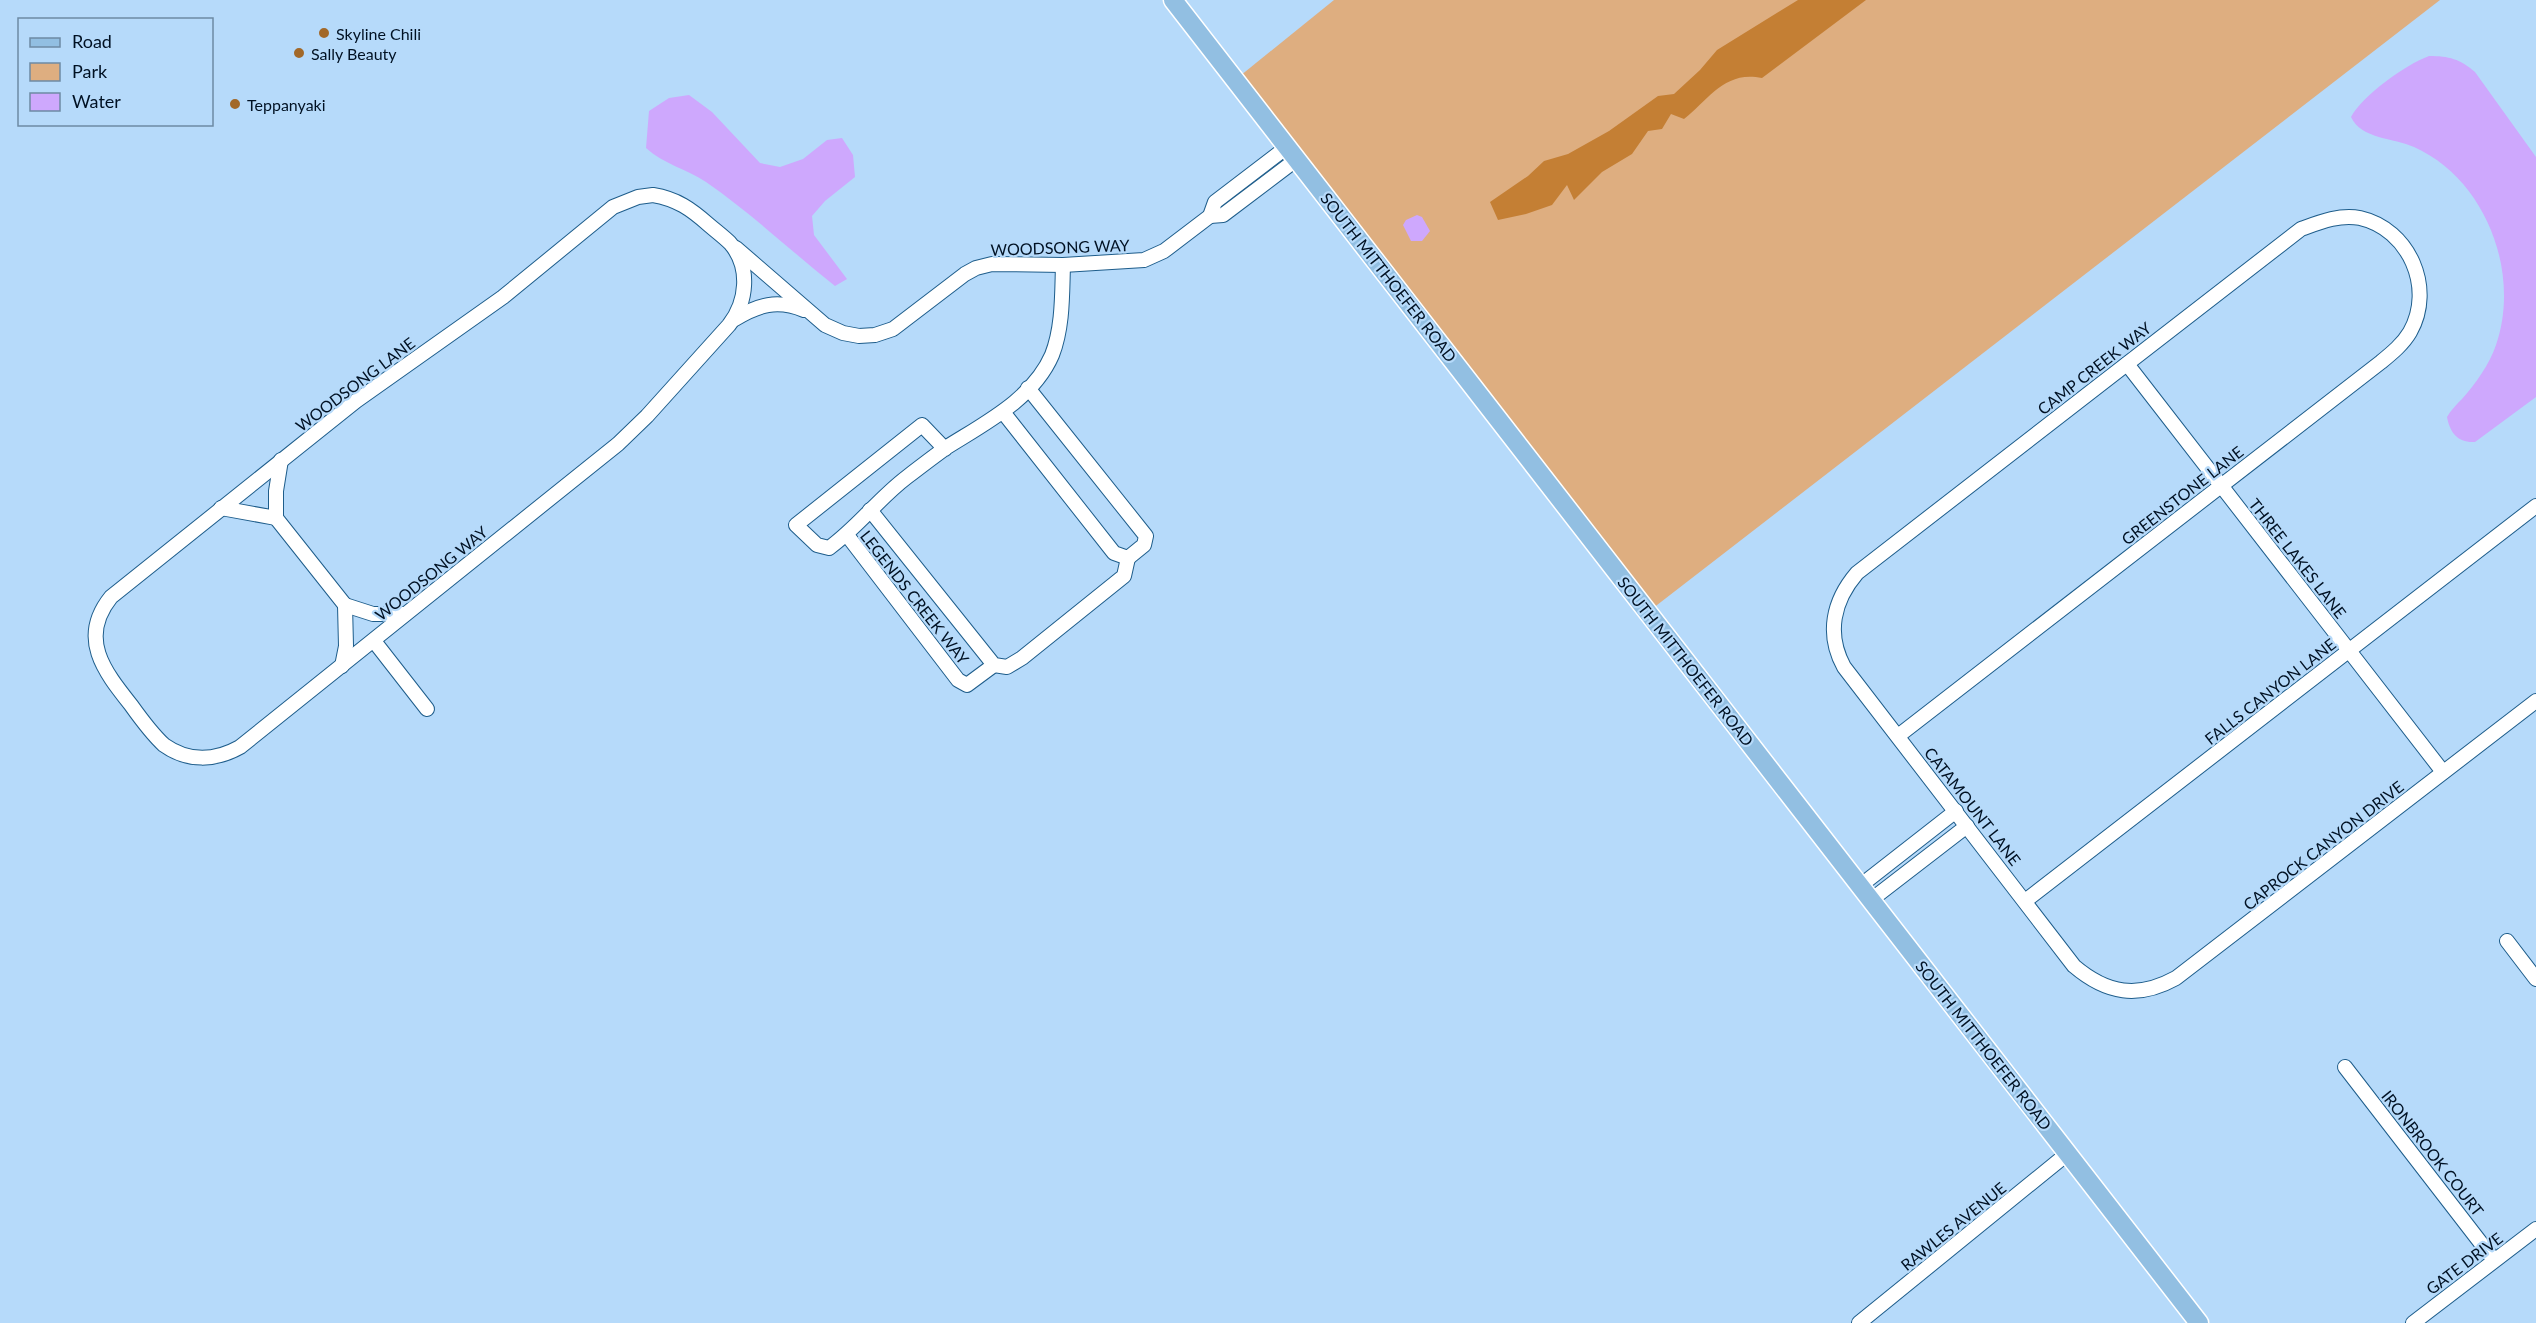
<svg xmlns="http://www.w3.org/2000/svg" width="2536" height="1323" font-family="Lato,sans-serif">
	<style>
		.green { fill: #deae80 }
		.forest { fill: #c47f34 }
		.water { fill: #cea8fd }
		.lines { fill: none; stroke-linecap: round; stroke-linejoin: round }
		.minor-casing { stroke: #1e5d8b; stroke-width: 16 }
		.major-casing { stroke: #fff; stroke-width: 21 }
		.minor { stroke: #fff; stroke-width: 14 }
		.major { stroke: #92bfe2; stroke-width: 18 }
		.poi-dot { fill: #a26828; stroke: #b6dafa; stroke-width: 2 }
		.labels { text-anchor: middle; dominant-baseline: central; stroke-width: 4.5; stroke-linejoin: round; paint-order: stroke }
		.poi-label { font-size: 16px; fill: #001123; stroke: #b6dafa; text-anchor: start }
		.street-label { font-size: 16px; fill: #001123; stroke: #b6dafa }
	</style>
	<rect width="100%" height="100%" fill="#b6dafa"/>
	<polygon class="green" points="1334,0 2440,0 1648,612 1235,80"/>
	<path class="forest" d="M1798,0H1866L1762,78C1725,70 1709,99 1684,119L1671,114L1662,129L1648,131L1632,154L1602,172L1574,200L1567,185L1552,205L1526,214L1498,220L1490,202L1528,176L1544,161L1568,154L1609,131L1658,96L1674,94L1700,70L1717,50Z"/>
	<g class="water">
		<path d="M2429,56C2449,56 2460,59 2475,72L2536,157V397L2475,442C2458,443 2450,433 2447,417C2451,410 2456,405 2462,399C2476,383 2489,365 2496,345C2521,273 2486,179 2414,147C2394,138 2361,139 2351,117C2363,95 2405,65 2429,56Z"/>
		<path d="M689,95L712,112L760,163L780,167L803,159L827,140L842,138L853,155L855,177L825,201L812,216L814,235L847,279L835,286C792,252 751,213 706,182C687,169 663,164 646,148L649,111L669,98Z"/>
		<polygon points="1417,215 1422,217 1430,231 1422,241 1411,241 1403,225 1406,220"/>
	</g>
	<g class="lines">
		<defs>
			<g id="minor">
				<path d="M653,195C677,199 691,209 709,225C716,231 724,237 730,243C751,267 747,302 729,325L647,416L618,444L240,747C215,761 188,762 164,745C151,733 141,719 131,705C104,671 78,638 111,597L356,401L503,297L613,207L638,197Z"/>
				<polyline points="1210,216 1223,215 1297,159"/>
				<polyline points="736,248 825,325 843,333 859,336 875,335 893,329 965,274 976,268 992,264 1063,265 1144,260 1164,251 1210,216 1215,202 1287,147"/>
				<path d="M735,319C758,305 777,299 804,310"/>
				<polyline points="2127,364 2443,772"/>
				<polyline points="1003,412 1114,553 1128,558 1144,545 1146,536 1028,388"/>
				<path d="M945,449L922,425L796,525L817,545L829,548C858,527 878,499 907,477C920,467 933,457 947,447C985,423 1033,399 1052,355C1063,327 1062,294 1063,265"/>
				<polyline points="221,508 276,518"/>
				<polyline points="870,510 994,665 1007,667 1022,658 1124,576 1128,558"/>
				<polyline points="276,518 345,605"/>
				<polyline points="276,518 276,491 281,460"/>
				<polyline points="847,535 958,680 967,685 994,665"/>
				<polyline points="345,605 373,614 405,614"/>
				<polyline points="374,641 427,709"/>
				<polyline points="342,666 346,646 345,605"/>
				<path d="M1898,736L2381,362C2392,353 2403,344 2410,332C2435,288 2409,229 2360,218C2340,214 2320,222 2301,229L1857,573C1833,601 1826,634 1844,667L2074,966C2107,994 2138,999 2176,978L2536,701"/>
				<polyline points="1860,886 1956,811"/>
				<polyline points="1871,900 1967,826"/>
				<polyline points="2025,901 2536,506"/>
				<polyline points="2507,941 2536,979"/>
				<polyline points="2345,1067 2494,1260"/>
				<polyline points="1859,1323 2067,1154"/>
				<polyline points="2413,1323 2536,1229"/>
			</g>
			<polyline id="major" points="1173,0 2199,1323"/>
		</defs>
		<use href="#minor" class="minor-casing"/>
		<use href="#major" class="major-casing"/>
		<use href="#minor" class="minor"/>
		<use href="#major" class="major"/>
	</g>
	<g class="poi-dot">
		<circle cx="324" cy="33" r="6"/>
		<circle cx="299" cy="53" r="6"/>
		<circle cx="235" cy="104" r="6"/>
	</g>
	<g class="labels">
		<g class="poi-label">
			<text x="336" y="33">Skyline Chili</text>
			<text x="311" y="53">Sally Beauty</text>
			<text x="247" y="104">Teppanyaki</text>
		</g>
		<g class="street-label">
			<text transform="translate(1060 247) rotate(-2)">WOODSONG WAY</text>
			<text transform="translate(1389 277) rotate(52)">SOUTH MITTHOEFER ROAD</text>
			<text transform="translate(2094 368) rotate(-38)">CAMP CREEK WAY</text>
			<text transform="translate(355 384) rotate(-37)">WOODSONG LANE</text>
			<text transform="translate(2182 495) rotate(-38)">GREENSTONE LANE</text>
			<text transform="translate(2298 558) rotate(52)">THREE LAKES LANE</text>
			<text transform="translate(431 573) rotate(-39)">WOODSONG WAY</text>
			<text transform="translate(915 597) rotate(52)">LEGENDS CREEK WAY</text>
			<text transform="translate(1686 661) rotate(52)">SOUTH MITTHOEFER ROAD</text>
			<text transform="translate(2270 691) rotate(-38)">FALLS CANYON LANE</text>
			<text transform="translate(1973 806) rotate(52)">CATAMOUNT LANE</text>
			<text transform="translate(2323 845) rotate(-38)">CAPROCK CANYON DRIVE</text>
			<text transform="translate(1984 1045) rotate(52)">SOUTH MITTHOEFER ROAD</text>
			<text transform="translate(2433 1153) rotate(52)">IRONBROOK COURT</text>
			<text transform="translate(1953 1226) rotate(-39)">RAWLES AVENUE</text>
			<text transform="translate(2464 1263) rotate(-37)">GATE DRIVE</text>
		</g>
	</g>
	<rect x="18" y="18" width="195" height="108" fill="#b6dafa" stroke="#6d8aa4" stroke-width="1.5"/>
	<rect x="30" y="38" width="30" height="9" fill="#92bfe2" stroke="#6d8aa4" stroke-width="1.5"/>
	<text x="72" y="48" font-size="18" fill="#001123">Road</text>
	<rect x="30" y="63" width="30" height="18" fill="#deae80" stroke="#6d8aa4" stroke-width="1.5"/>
	<text x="72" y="78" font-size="18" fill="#001123">Park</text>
	<rect x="30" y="93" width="30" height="18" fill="#cea8fd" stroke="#6d8aa4" stroke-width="1.5"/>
	<text x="72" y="108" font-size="18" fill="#001123">Water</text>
</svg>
